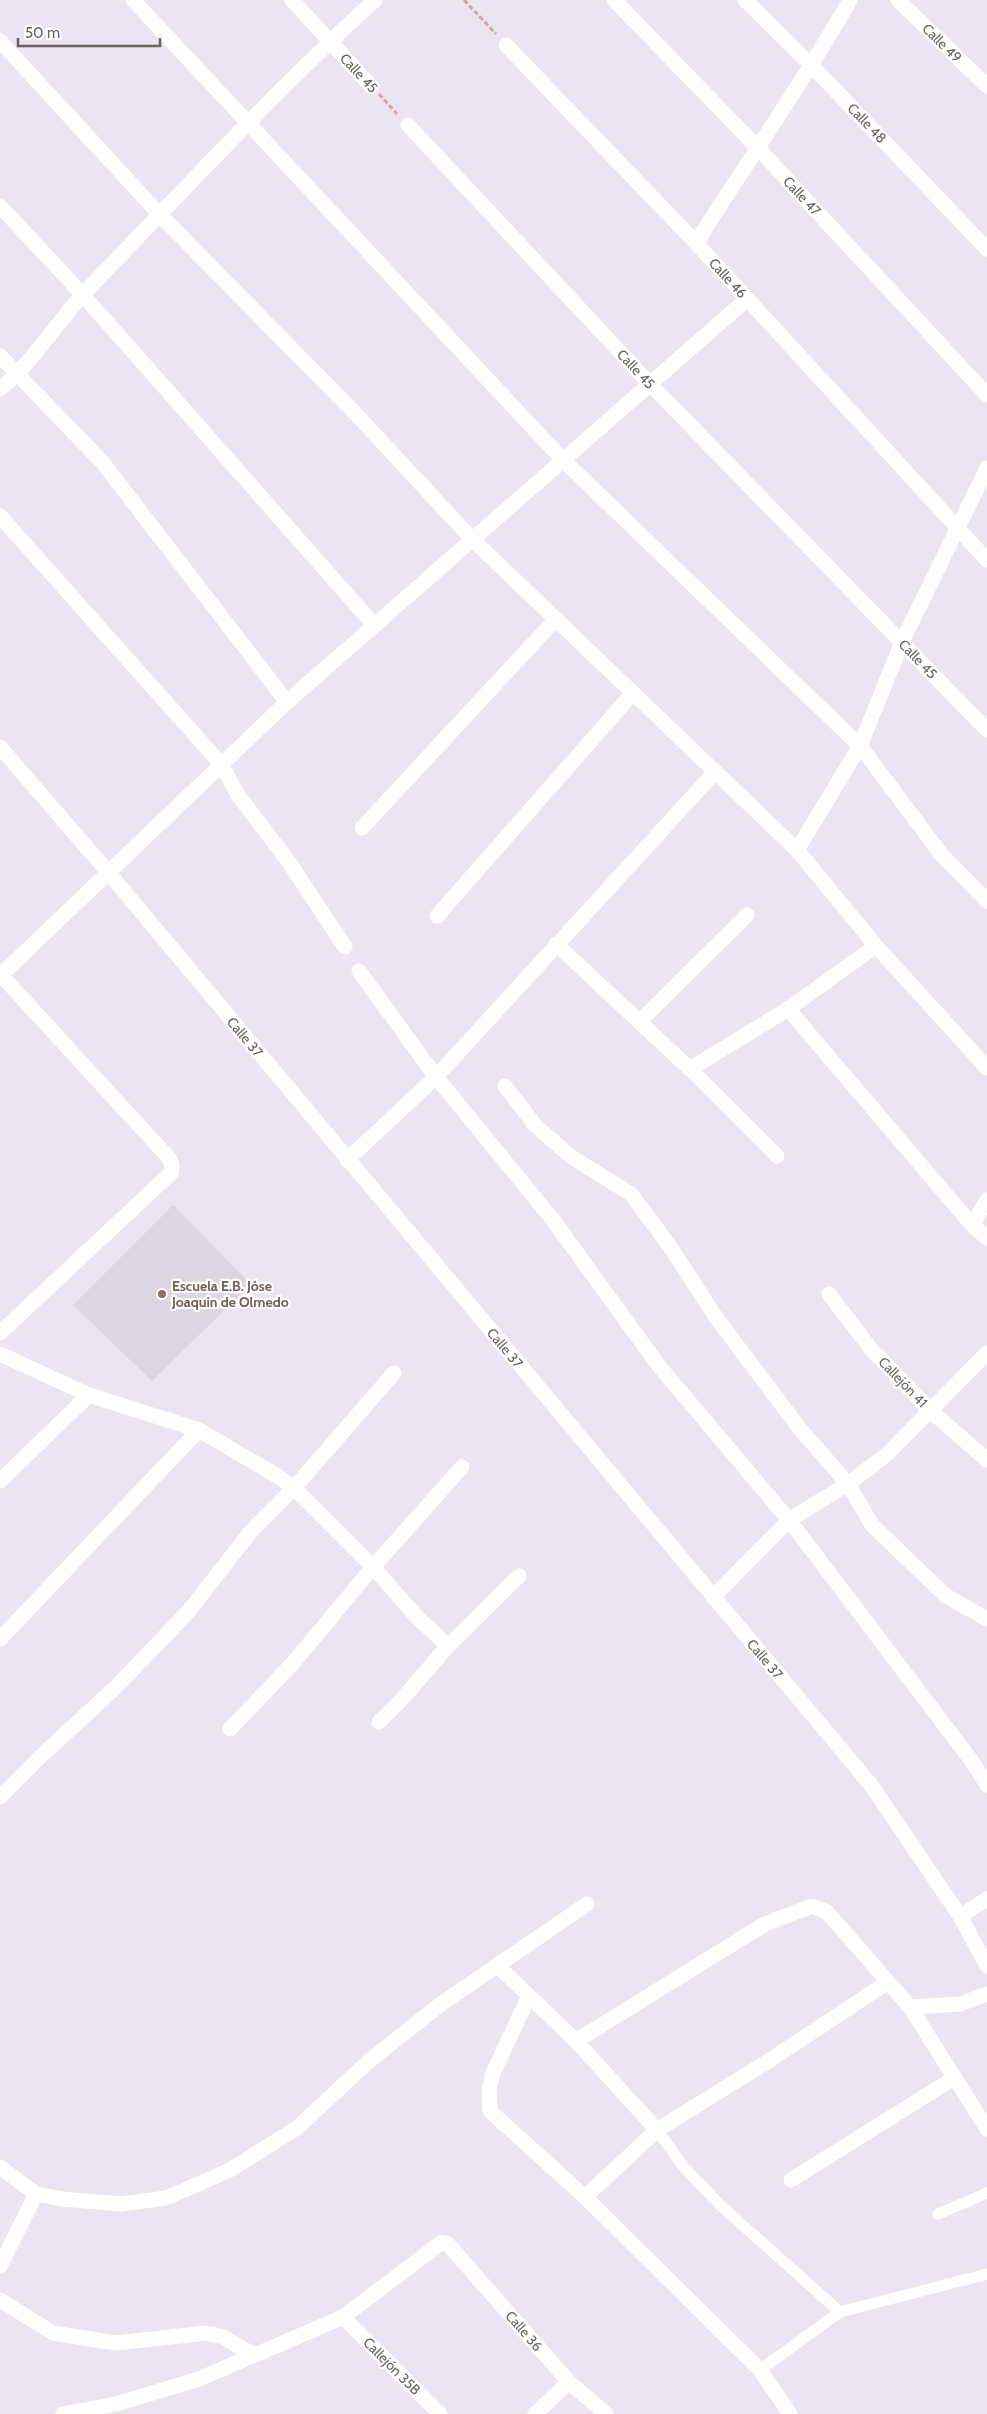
<svg xmlns="http://www.w3.org/2000/svg" width="987" height="2414" font-family="Cabin,sans-serif">
	<style>
		.education { fill: #dbd6e2 }
		.lines { fill: none; stroke-linecap: round; stroke-linejoin: round }
		.path { stroke: #dba3a7; stroke-width: 3; stroke-dasharray: 5 2.5; stroke-linecap: butt }
		.service { stroke: #fff; stroke-width: 11 }
		.minor { stroke: #fff; stroke-width: 15 }
		.education-dot { fill: #8d6e63; stroke: #fff; stroke-width: 2 }
		.labels { text-anchor: middle; dominant-baseline: central; stroke-width: 4.5; stroke-linejoin: round; paint-order: stroke }
		.street-label { font-size: 14px; fill: #64665d; stroke: #fff }
		.education-label { font-size: 14px; font-weight: bold; fill: #785e54; stroke: #fff; text-anchor: start }
	</style>
	<rect width="100%" height="100%" fill="#eae5f0"/>
	<polygon class="education" points="173,1205 251,1284 152,1381 73,1305"/>
	<g class="lines">
		<g class="path">
			<polyline points="464,0 496,34"/>
			<polyline points="379,94 397,114"/>
		</g>
		<g class="service">
			<polyline points="657,2130 683,2166 720,2205 840,2312"/>
			<polyline points="938,2214 987,2193"/>
			<polyline points="760,2370 840,2312 987,2274"/>
		</g>
		<g class="minor">
			<polyline points="133,0 563,460 860,746 941,854 987,901"/>
			<polyline points="292,0 368,83"/>
			<polyline points="614,0 757,147 987,395"/>
			<polyline points="745,0 812,66 987,249"/>
			<polyline points="898,0 987,86"/>
			<polyline points="0,41 160,215 354,412 472,539 797,850 876,946 987,1068"/>
			<polyline points="506,45 696,243 987,560"/>
			<polyline points="408,125 650,384 987,730"/>
			<polyline points="0,206 83,295 374,625"/>
			<path d="M696,243C747,162 803,83 850,0"/>
			<polyline points="0,356 103,463 287,702"/>
			<path d="M0,389C34,361 57,322 87,290C182,192 275,91 375,0"/>
			<polyline points="0,516 221,764 238,795 289,862 345,947"/>
			<polyline points="0,747 108,872 871,1785 960,1916 987,1966"/>
			<polyline points="362,828 556,619"/>
			<polyline points="797,850 860,746 902,642 987,468"/>
			<polyline points="437,916 633,693"/>
			<polyline points="556,944 690,1069 788,1009 876,946"/>
			<polyline points="359,971 436,1077 553,1220 659,1366 789,1520 971,1760 987,1785"/>
			<polyline points="0,974 169,1158 172,1165 171,1173 0,1333"/>
			<polyline points="1,975 287,702 747,299"/>
			<polyline points="788,1009 972,1225 987,1238"/>
			<polyline points="639,1022 747,915"/>
			<polyline points="690,1069 777,1156"/>
			<polyline points="505,1086 535,1125 570,1156 631,1194 671,1248 715,1316 800,1429 848,1484 872,1525 946,1596 987,1619"/>
			<polyline points="347,1160 436,1077 715,772"/>
			<polyline points="972,1225 987,1200"/>
			<polyline points="829,1294 871,1349 931,1411 987,1460"/>
			<polyline points="0,1354 89,1395 199,1430 279,1477 294,1488 373,1567 417,1617 448,1646"/>
			<polyline points="0,1481 89,1395"/>
			<polyline points="713,1597 789,1520 848,1484 886,1455 987,1353"/>
			<polyline points="0,1639 199,1430"/>
			<polyline points="379,1722 403,1698 448,1646 519,1576"/>
			<polyline points="230,1729 294,1662 373,1567 462,1467"/>
			<polyline points="0,1797 39,1758 117,1686 188,1612 252,1530 294,1488 394,1373"/>
			<polyline points="960,1916 987,1899"/>
			<polyline points="498,1966 576,2041 657,2130"/>
			<polyline points="529,1996 493,2073 489,2090 490,2111 585,2197 760,2370 790,2414"/>
			<polyline points="910,2007 987,2129"/>
			<polyline points="576,2041 765,1924 812,1906 827,1912 910,2007 960,2004 987,1994"/>
			<polyline points="0,2167 36,2194 62,2199 121,2204 166,2198 230,2170 297,2128 369,2061 441,2004 587,1904"/>
			<polyline points="791,2180 954,2078"/>
			<polyline points="585,2197 657,2130 770,2060 888,1982"/>
			<polyline points="0,2266 36,2194"/>
			<polyline points="0,2300 53,2333 115,2343 207,2333 223,2337 254,2355"/>
			<polyline points="343,2317 440,2414"/>
			<polyline points="63,2414 116,2404 199,2379 343,2317 442,2242 447,2243 569,2382 606,2414"/>
			<polyline points="535,2414 569,2382"/>
		</g>
	</g>
	<circle class="education-dot" cx="162" cy="1294" r="5"/>
	<g class="labels">
		<g class="street-label">
			<text transform="translate(942 43) rotate(44)">Calle 49</text>
			<text transform="translate(359 73) rotate(47)">Calle 45</text>
			<text transform="translate(867 123) rotate(46)">Calle 48</text>
			<text transform="translate(802 196) rotate(47)">Calle 47</text>
			<text transform="translate(728 278) rotate(47)">Calle 46</text>
			<text transform="translate(636 369) rotate(47)">Calle 45</text>
			<text transform="translate(918 659) rotate(46)">Calle 45</text>
			<text transform="translate(245 1037) rotate(50)">Calle 37</text>
			<text transform="translate(505 1348) rotate(50)">Calle 37</text>
			<text transform="translate(903 1382) rotate(46)">Callejón 41</text>
			<text transform="translate(765 1659) rotate(50)">Calle 37</text>
			<text transform="translate(524 2331) rotate(49)">Calle 36</text>
			<text transform="translate(392 2366) rotate(45)">Callejón 35B</text>
		</g>
		<g class="education-label">
			<text x="172" y="1286">Escuela E.B. Jóse<tspan x="172" dy="16">Joaquin de Olmedo</tspan></text>
		</g>
	</g>
	<path d="M18 38v8h142v-8" fill="none" stroke="#64665d" stroke-width="2.5"/>
	<text x="25" y="38" font-size="15" fill="#64665d" stroke="#ffffff" stroke-width="4" paint-order="stroke">50 m</text>
</svg>
